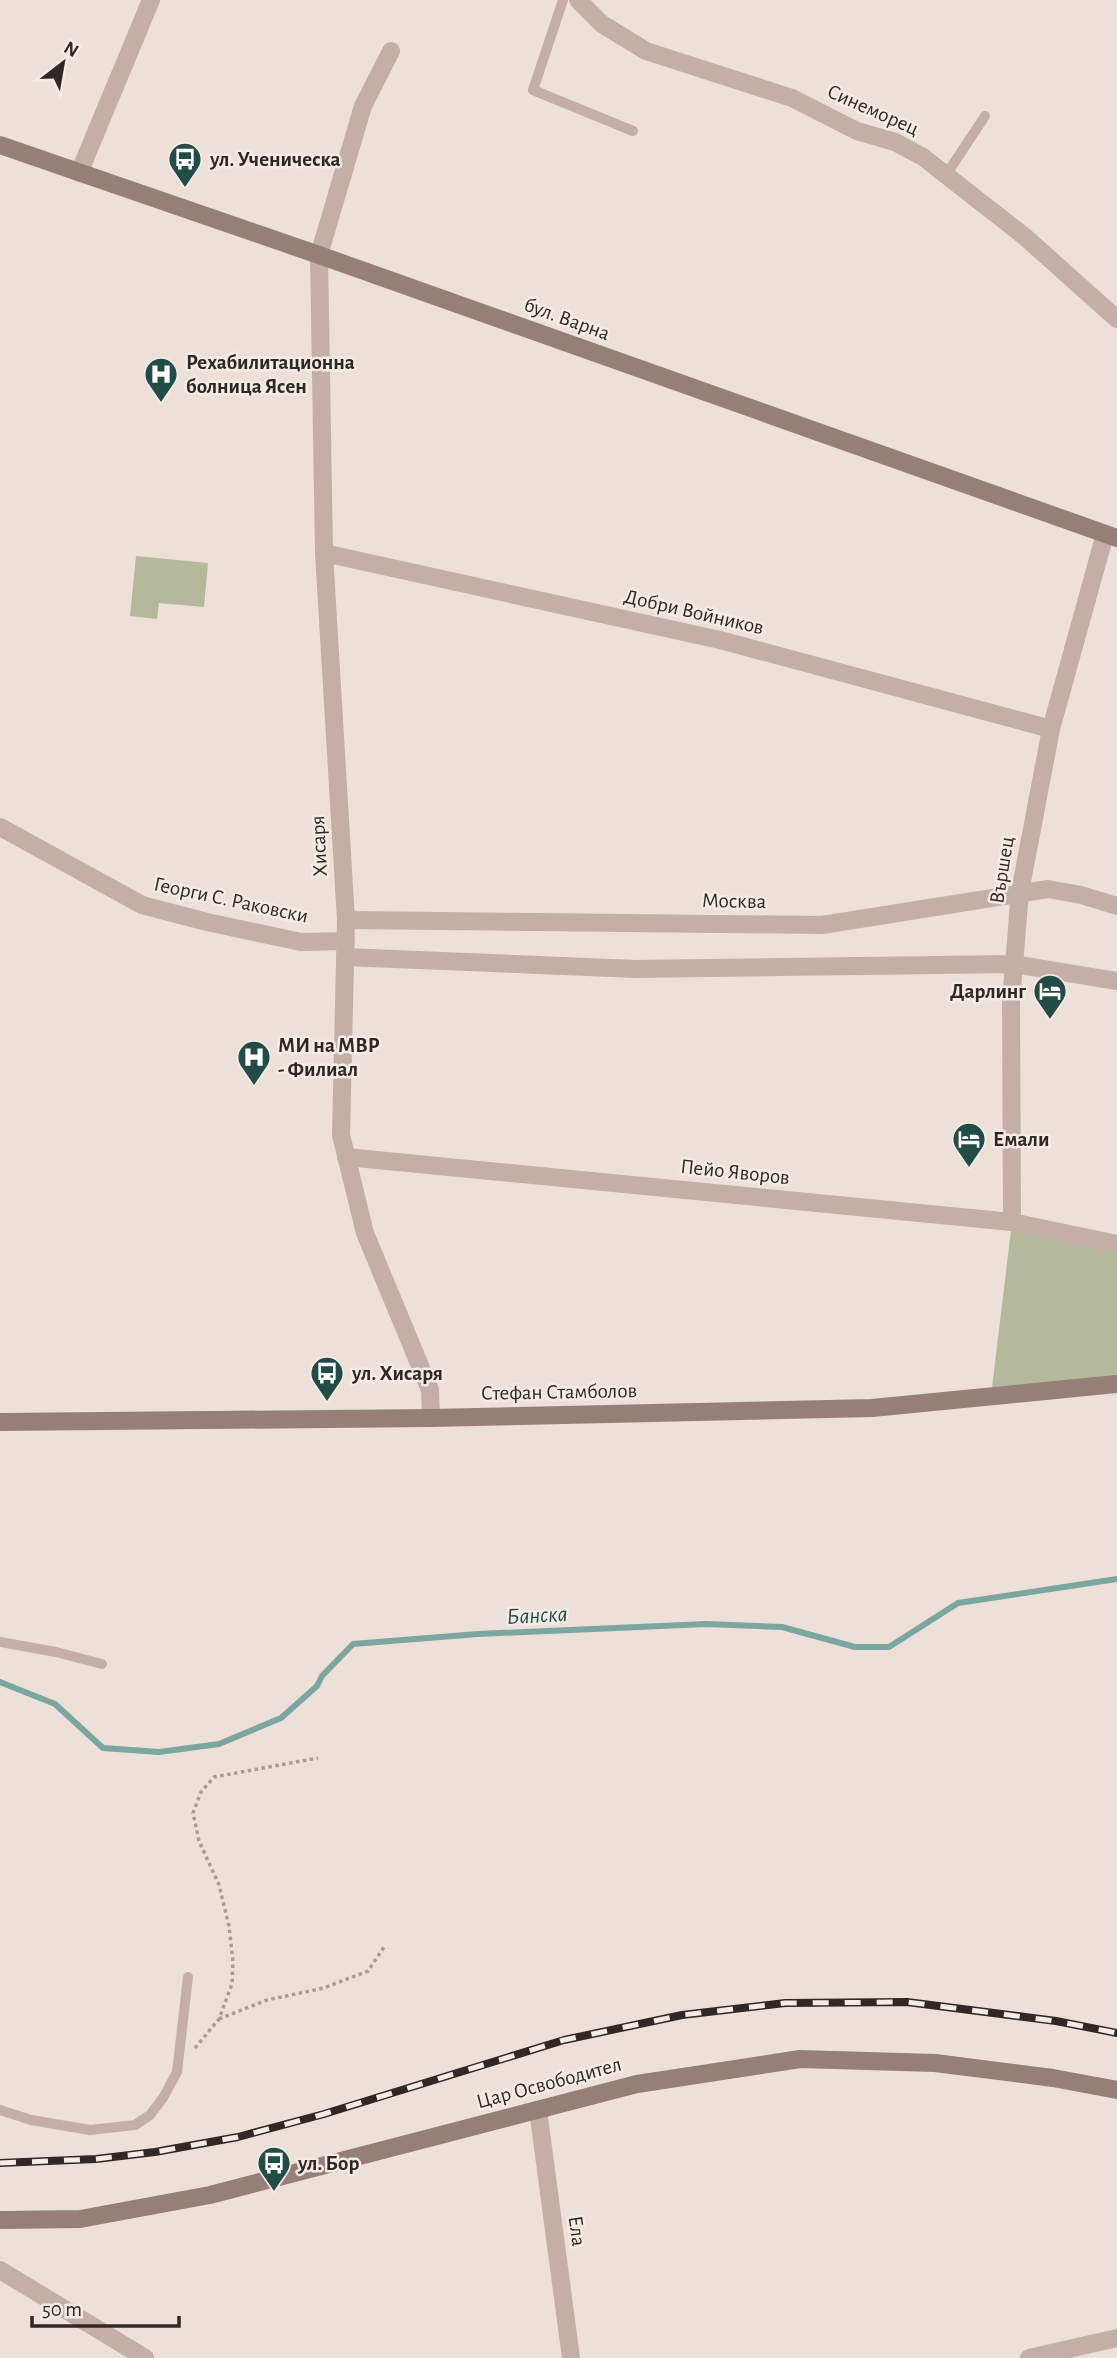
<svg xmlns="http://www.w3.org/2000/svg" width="1117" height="2358" font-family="'Alegreya Sans',sans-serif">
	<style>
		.green { fill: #b5b99c }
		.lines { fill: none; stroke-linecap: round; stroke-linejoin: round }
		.stream { stroke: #7ca6a0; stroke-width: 6 }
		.path { stroke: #ae9992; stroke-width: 3.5; stroke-dasharray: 3.5 3.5; stroke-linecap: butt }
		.lane { stroke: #c3afa7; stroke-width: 10 }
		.street { stroke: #c3afa7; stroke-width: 18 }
		.secondary { stroke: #967e79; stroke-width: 18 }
		.rail-casing { stroke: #312826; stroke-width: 8 }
		.rail { stroke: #f5ebe5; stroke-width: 5; stroke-dasharray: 16; stroke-linecap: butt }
		.labels { text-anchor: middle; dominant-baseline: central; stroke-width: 5; stroke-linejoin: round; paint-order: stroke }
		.street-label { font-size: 21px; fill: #312826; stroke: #f5ebe5 }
		.poi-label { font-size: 21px; font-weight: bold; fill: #312826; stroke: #f5ebe5; text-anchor: start }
		.water-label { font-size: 23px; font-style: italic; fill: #224c47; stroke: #f5ebe5 }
	</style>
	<rect width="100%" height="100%" fill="#ede0d9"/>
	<g class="green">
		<polygon points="136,556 208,563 204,607 159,603 157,619 130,616"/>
		<polygon points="1012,1222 1117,1244 1117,1384 991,1396"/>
	</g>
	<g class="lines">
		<polyline class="stream" points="0,1682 55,1704 103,1748 159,1752 219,1744 281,1718 317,1686 322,1676 353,1644 478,1634 706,1624 782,1627 855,1647 889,1647 958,1603 1117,1579"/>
		<g class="path">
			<polyline points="219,2019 267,2000 324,1988 368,1971 384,1947"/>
			<polyline points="195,2048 219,2019 232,1984 233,1962 229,1926 219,1885 199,1841 193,1813 201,1792 214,1777 318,1758"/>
		</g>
		<g class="lane">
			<polyline points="563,0 533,90 633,131"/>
			<polyline points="946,175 985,116"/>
			<polyline points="0,1642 56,1652 102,1664"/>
			<polyline points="0,2110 31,2120 90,2130 135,2125 150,2115 163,2098 177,2072 188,1977"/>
		</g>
		<g class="street">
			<polyline points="578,0 602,24 646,51 792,98 857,131 895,142 923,157 1024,236 1117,319"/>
			<polyline points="391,51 363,106 319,255 324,553 346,920 341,1135 365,1233 430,1390 431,1418"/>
			<polyline points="79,173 151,0"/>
			<polyline points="324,553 720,640 1051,729"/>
			<polyline points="0,827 142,905 207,922 301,942 346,941"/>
			<polyline points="346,920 822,925 1048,889 1081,895 1117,906"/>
			<polyline points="345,957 636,969 1013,964 1117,981"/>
			<polyline points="346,1157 1012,1222 1117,1244"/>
			<polyline points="1012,1222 1011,1001 1020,892 1051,729 1105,534"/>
			<polyline points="538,2110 571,2358"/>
			<polyline points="0,2270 145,2358"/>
			<polyline points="1029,2358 1117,2338"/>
		</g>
		<g class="secondary">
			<polyline points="0,145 319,255 1117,538"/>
			<polyline points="0,1422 431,1418 872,1408 1117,1384"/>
			<polyline points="0,2220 80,2219 210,2195 637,2084 800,2059 935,2063 1053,2078 1117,2090"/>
		</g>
		<defs>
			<polyline id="rail" points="0,2163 96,2159 155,2152 238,2137 324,2114 564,2040 682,2015 785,2003 907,2002 1056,2021 1117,2033"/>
		</defs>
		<use href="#rail" class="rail-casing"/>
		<use href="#rail" class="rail"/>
	</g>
	<defs>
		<symbol id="bus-pin" viewBox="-11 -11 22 30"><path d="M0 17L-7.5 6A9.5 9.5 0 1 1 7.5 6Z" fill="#224c47" stroke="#f5ebe5"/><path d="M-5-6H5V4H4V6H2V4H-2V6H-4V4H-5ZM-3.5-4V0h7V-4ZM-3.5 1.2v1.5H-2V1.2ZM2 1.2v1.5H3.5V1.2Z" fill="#fff"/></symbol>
		<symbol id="hospital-pin" viewBox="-11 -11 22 30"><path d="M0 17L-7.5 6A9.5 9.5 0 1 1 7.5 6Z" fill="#224c47" stroke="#f5ebe5"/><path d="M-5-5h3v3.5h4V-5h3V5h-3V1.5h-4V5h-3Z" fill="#fff"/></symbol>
		<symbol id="hotel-pin" viewBox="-11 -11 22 30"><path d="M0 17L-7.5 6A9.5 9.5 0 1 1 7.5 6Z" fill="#224c47" stroke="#f5ebe5"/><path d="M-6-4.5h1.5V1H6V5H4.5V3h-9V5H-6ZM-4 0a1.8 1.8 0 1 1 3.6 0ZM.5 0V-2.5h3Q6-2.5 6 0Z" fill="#fff"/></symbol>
	</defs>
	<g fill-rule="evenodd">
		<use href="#bus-pin" x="166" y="140" width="38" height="52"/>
		<use href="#hospital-pin" x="142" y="355" width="38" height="52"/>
		<use href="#hotel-pin" x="1031" y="972" width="38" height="52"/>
		<use href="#hospital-pin" x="235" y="1038" width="38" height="52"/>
		<use href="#hotel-pin" x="950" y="1120" width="38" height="52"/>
		<use href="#bus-pin" x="308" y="1354" width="38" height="52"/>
		<use href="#bus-pin" x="255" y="2144" width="38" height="52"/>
	</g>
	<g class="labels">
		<g class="street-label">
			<text transform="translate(873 110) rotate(24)">Синеморец</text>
			<text transform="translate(567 319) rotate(20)">бул. Варна</text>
			<text transform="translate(694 612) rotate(13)">Добри Войников</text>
			<text transform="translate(319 846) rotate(-93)">Хисаря</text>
			<text transform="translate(1002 870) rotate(-81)">Вършец</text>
			<text transform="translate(231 900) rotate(12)">Георги С. Раковски</text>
			<text transform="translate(734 901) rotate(1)">Москва</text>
			<text transform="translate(735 1172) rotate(6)">Пейо Яворов</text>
			<text transform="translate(559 1392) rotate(-1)">Стефан Стамболов</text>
			<text transform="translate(549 2083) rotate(-15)">Цар Освободител</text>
			<text transform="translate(577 2231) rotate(82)">Ела</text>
		</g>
		<g class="poi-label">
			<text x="210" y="159">ул. Ученическа</text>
			<text x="186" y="362">Рехабилитационна<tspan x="186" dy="24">болница Ясен</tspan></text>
			<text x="1026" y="991" text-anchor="end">Дарлинг</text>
			<text x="278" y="1045">МИ на МВР<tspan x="278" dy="24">- Филиал</tspan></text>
			<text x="993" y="1139">Емали</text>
			<text x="352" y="1373">ул. Хисаря</text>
			<text x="298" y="2163">ул. Бор</text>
		</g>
		<g class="water-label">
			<text transform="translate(537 1616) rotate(-3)">Банска</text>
		</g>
	</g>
	<g transform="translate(63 63) rotate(31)" stroke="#f5ebe5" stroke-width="5" paint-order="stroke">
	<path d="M0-5L12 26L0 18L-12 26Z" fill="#312826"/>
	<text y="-10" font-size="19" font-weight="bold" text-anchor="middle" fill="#312826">N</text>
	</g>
	<path d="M32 2316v10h147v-10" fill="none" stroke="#312826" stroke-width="3.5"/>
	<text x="42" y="2316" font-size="21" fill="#312826" stroke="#f5ebe5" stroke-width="5" paint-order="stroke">50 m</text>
</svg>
